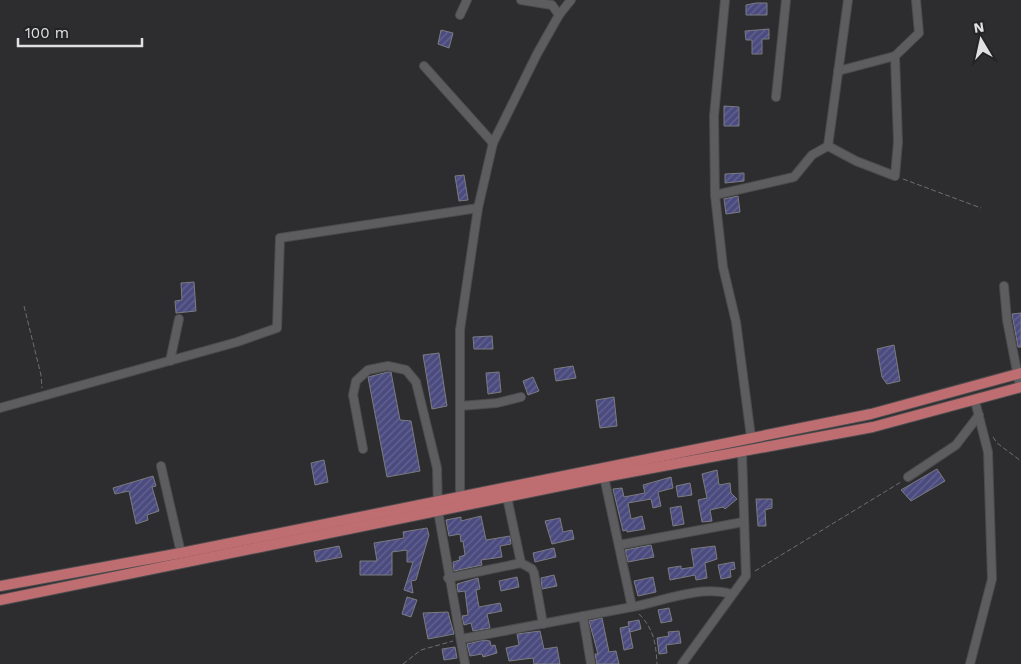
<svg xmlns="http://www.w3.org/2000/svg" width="1021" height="664" font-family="'Work Sans',sans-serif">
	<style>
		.building { fill: url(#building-hatch); stroke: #7b7c7f }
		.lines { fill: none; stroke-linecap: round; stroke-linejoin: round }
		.minor-casing { stroke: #4b4b4d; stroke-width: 10 }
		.major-casing { stroke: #4b4b4d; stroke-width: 12 }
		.path { stroke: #6e6e71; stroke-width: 1; stroke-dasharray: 5 2.5; stroke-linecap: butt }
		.minor { stroke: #5d5d60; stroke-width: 8 }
		.major { stroke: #be6d70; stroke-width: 10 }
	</style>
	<defs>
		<pattern id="building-hatch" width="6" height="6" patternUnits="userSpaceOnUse" patternTransform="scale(1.25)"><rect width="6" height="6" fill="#4b4b80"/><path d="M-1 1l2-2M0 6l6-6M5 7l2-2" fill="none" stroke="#656592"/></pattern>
	</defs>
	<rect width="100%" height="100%" fill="#2d2d30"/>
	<g class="building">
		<polygon points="756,3 767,3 767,15 746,15 746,5"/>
		<polygon points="769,29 769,39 762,39 762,54 752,54 752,40 746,40 745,31"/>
		<polygon points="441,30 453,33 449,48 438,44"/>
		<polygon points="724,106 739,107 739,126 724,126"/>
		<polygon points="744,173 744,181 725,183 725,174"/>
		<polygon points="464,175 468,200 459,201 455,176"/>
		<polygon points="738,196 740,212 726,214 724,199"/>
		<polygon points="194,282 196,311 176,313 175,301 182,300 181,283"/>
		<polygon points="1021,313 1021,347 1018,347 1012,314"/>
		<polygon points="492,336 493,349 474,349 473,337"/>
		<polygon points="894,345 900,381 887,384 882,377 877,349"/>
		<polygon points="439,353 447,406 432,409 423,355"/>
		<polygon points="573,366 576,378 556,381 554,369"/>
		<polygon points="388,372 391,372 400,420 411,421 420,471 387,477 368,377"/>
		<polygon points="499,372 501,392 488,394 486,373"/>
		<polygon points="533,377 539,391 528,395 523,381"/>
		<polygon points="614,397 617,426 600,428 596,400"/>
		<polygon points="324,460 328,482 315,485 311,463"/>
		<polygon points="937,469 945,481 911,501 901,490"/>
		<polygon points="717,470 719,485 730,483 731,493 737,499 725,509 723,507 710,510 712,521 702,522 698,500 707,498 702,474"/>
		<polygon points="153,476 156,486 152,487 159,511 147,515 148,520 136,524 129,491 115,494 113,488"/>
		<polygon points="671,477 673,488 658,492 661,506 653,508 651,499 628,503 631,519 642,516 645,529 627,532 627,530 623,531 613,489 622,488 624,497 645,493 643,485"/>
		<polygon points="690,483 692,495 678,497 676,486"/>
		<polygon points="756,499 772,499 772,508 765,510 766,526 758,526"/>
		<polygon points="681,506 684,524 673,526 670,508"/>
		<polygon points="481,516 486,540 510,536 511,544 500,546 502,557 481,560 482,565 454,571 453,562 460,560 459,557 465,555 463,541 461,542 460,534 449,536 446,520 461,517 461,521"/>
		<polygon points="560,518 563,532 572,530 574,539 552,544 545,521"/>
		<polygon points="427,528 429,535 416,580 411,581 413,593 404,590 413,562 407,562 407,550 392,552 392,575 360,575 360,561 377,561 374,543 404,538 403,532"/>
		<polygon points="651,545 654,557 628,562 625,550"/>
		<polygon points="339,546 342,557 316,562 314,551"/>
		<polygon points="715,546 717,559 705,563 707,578 696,580 695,575 670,580 668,568 681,566 681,569 694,567 691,549"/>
		<polygon points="554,548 556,557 535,562 533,553"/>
		<polygon points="734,562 735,569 730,570 731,577 721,579 718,565"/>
		<polygon points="554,575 557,586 542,589 541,578"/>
		<polygon points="517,577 519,587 501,591 499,581"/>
		<polygon points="653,577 656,592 638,596 634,581"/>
		<polygon points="478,578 480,589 476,590 479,607 500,603 502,611 487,614 490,628 473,631 471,623 464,625 462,616 468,615 465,591 458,592 457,584"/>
		<polygon points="407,597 417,600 411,617 402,614"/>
		<polygon points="669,608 672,621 661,623 658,610"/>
		<polygon points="448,612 454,634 428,639 423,613"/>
		<polygon points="602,618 609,652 616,651 619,664 597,664 595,654 598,654 589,621"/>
		<polygon points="639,620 641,629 630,632 629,628 633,648 624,650 620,628 629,626 628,622"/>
		<polygon points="540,631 544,649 557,647 560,664 534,664 533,658 509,661 506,648 519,645 517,634"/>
		<polygon points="679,631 681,643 666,645 667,653 659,654 657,638 669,636 668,632"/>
		<polygon points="484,640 490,641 491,646 495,645 497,653 483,657 482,654 470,656 467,644"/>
		<polygon points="455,647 457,658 444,660 442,649"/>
	</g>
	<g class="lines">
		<defs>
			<g id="minor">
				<polyline points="521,0 552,5 559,15"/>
				<polyline points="725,0 714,116 715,195 723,267 736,322 751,437"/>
				<polyline points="460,15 467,0"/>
				<polyline points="424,66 493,143"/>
				<polyline points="838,71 895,56 919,33 916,0"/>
				<polyline points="776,97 786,0"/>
				<polyline points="828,146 856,161 895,176 898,142 895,56"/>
				<polyline points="715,195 794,177 812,155 828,146 848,0"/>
				<polyline points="1004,286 1007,320 1020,387"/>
				<polyline points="170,361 179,319"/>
				<polyline points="460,406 497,403 521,397"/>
				<polyline points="0,408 237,342 277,328 280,238 478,208"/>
				<polyline points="363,449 353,395 356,381 368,370 388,366 406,370 416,382 437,468 438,511 465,664"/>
				<polyline points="161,466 181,553"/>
				<polyline points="908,477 956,445 979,415"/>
				<polyline points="460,495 460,330 478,208 493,143 537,54 559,15 571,0"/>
				<polyline points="507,497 521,563 532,569 534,573 543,624"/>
				<polyline points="619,545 743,522"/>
				<polyline points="448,578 521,563"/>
				<path d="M632,607C663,601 700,585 731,594"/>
				<polyline points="583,616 591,664"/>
				<polyline points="461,639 632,607 603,472"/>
				<polyline points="682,664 746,576 742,453"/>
				<polyline points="970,664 992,579 988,452 975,401"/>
			</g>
			<g id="major">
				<polyline points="0,586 181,553 871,414 1021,373"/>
				<polyline points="0,600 604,477 873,427 1021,387"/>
			</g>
		</defs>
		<use href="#minor" class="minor-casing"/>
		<use href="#major" class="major-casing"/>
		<g class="path">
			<polyline points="903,179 981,208"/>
			<polyline points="24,306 41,375 42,388"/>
			<polyline points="993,437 997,443 1021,461"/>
			<polyline points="755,571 901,482"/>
			<path d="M639,614C654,629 656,644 657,664"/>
			<polyline points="403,664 421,650 453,641"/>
		</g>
		<use href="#minor" class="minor"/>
		<use href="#major" class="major"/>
	</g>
	<g transform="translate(981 40) rotate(351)" stroke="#232426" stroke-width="4" paint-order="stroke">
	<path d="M0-4L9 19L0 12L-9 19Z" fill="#e1e1e3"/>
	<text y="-8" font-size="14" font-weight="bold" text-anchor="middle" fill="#e1e1e3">N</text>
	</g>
	<path d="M18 38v8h124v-8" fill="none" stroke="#e1e1e3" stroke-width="2.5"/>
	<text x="25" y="38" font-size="15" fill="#e1e1e3" stroke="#232426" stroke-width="4" paint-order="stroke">100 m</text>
</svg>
